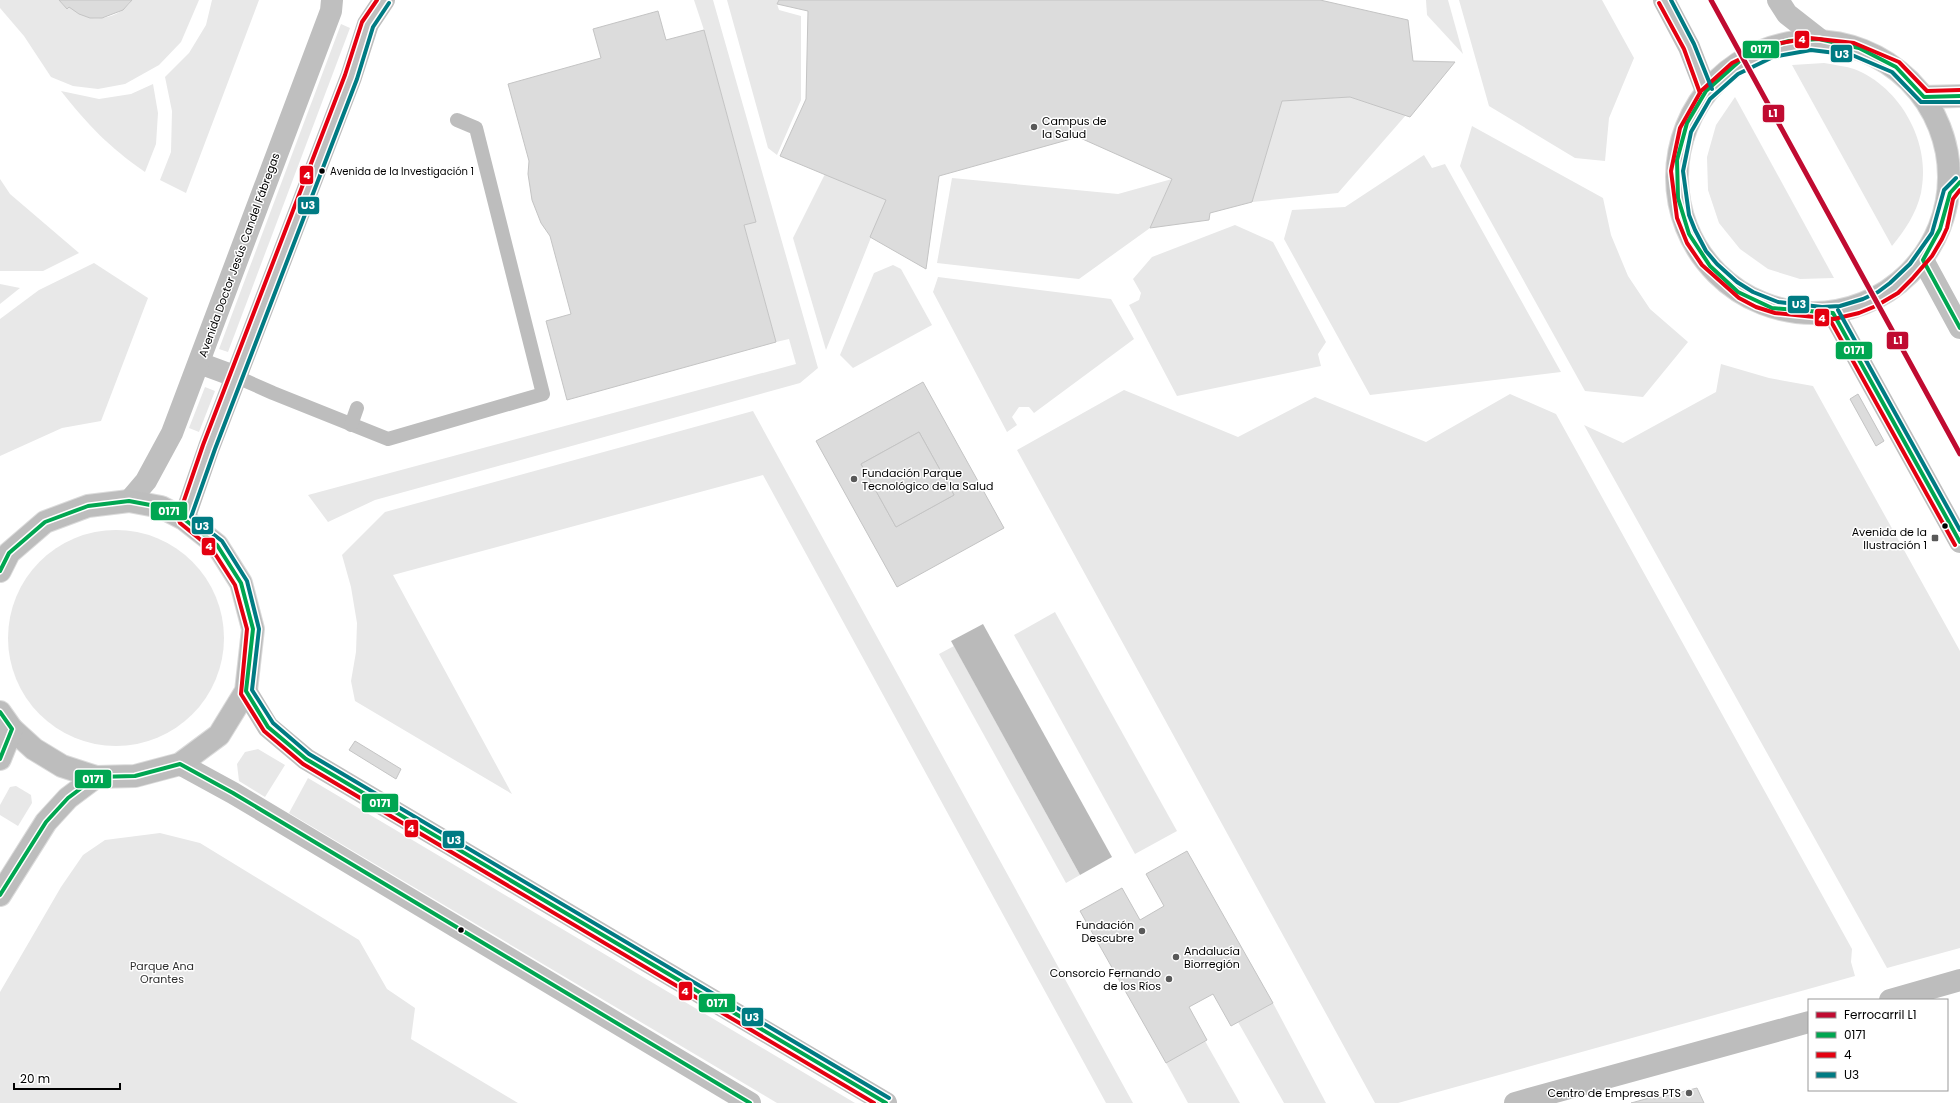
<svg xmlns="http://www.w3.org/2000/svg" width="1960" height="1103" font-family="Poppins,sans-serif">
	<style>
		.green { fill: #e8e8e8 }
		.water { fill: #bababa }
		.building { fill: #dcdcdc; stroke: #c4c4c4; fill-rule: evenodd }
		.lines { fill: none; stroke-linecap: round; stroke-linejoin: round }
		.primary-casing { stroke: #dbdbdb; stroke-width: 24 }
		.service { stroke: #bdbdbd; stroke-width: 14 }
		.minor { stroke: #bdbdbd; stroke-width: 22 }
		.secondary { stroke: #bfbfbf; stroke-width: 22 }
		.primary { stroke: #bdbdbd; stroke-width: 22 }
		.bus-1-casing { stroke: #fff; stroke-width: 7 }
		.bus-2-casing { stroke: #fff; stroke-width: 7 }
		.bus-3-casing { stroke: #fff; stroke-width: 7 }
		.bus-1 { stroke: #00a651; stroke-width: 4 }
		.bus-2 { stroke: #e40010; stroke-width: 4 }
		.bus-3 { stroke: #007b83; stroke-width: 4 }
		.rail-1-casing { stroke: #fff; stroke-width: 8 }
		.rail-1 { stroke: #c00b31; stroke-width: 5 }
		.poi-dot { fill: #595959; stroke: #fff; stroke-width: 1.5 }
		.bus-dot { fill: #000; stroke: #fff; stroke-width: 1.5 }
		.labels { text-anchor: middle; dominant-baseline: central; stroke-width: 3; stroke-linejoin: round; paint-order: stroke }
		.bus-label { font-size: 10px; fill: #000; stroke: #fff; text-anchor: start }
		.poi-label { font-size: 11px; fill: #000; stroke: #fff; text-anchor: end }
		.street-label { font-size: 11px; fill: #000; stroke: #fff }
		.park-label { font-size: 11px; fill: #2d2d2d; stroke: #fff }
		.line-badge { stroke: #fff; stroke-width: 1.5 }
		.badge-label { font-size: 11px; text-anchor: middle; font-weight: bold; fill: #fff }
	</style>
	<rect width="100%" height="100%" fill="#fff"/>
	<g class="green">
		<path d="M0,0H59L67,9L69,7C76,10 84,16 92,18C107,20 124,13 132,0H199L181,42L159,65L125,84L98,89L73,86L51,77L24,36L0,8Z"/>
		<polygon points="212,0 259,0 186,193 160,180 171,152 172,111 165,77 189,53 206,25"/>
		<polygon points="694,0 713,0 818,368 800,383 375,500 328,522 308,495 796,364 789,339 776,342 744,225 756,221 704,30"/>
		<polygon points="727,0 779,0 777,4 779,10 801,16 801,100 777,155 768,148"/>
		<polygon points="1426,0 1448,0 1463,54 1427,15"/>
		<polygon points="1459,0 1602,0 1634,58 1609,118 1605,161 1575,158 1489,106"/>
		<polygon points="341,24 350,28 228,352 219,349"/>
		<path d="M1824,63C1834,65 1845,66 1854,69C1901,87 1932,144 1921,193C1916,214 1905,230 1892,246L1792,65Z"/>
		<path d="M153,84L158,113L156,144L145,172C109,147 88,125 61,91L99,99L131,94Z"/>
		<polygon points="1350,97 1406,115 1338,193 1252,202 1282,101"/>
		<polygon points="1735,97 1834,278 1800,279 1768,269 1740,249 1719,223 1708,190 1707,157 1716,125"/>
		<polygon points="1472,126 1603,198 1611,235 1628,276 1650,309 1688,342 1643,397 1585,391 1460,166"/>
		<polygon points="1424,155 1432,168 1445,164 1561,372 1370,395 1284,239 1292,210 1345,207"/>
		<polygon points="825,174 886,200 826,350 793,238"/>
		<polygon points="952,178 1118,194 1172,179 1150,228 1079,279 937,263"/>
		<polygon points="0,179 10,194 79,253 43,271 0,271"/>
		<polygon points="1235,225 1273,242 1326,342 1318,354 1321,366 1177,396 1129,305 1139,300 1141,293 1133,279 1152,257"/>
		<polygon points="94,263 148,298 101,421 62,428 0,456 0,319 39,290"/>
		<polygon points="893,265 901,269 932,325 853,368 840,355 874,273"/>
		<polygon points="938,277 1111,299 1134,339 1034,413 1029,407 1019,407 1012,417 1017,425 1007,432 933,292"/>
		<polygon points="0,284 20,288 0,304"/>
		<polygon points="1721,364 1769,378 1813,386 1960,651 1960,948 1887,968 1584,425 1623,443 1716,392"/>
		<polygon points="205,387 215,391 199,432 189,428"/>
		<polygon points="1124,390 1238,437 1315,397 1426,442 1510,394 1556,414 1852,949 1851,962 1855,976 1398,1103 1375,1103 1017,450"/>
		<polygon points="753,411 1133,1103 1106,1103 763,475 393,575 512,794 355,701 351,681 356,652 357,623 351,587 342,555 385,512"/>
		<circle cx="116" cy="638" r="108"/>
		<polygon points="1055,612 1177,831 1135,854 1014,635"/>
		<polygon points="954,646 1080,875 1066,883 939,654"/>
		<polygon points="258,749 285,765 265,797 239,781 237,764 245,752"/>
		<polygon points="308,778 855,1103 777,1103 289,813"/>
		<polygon points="16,786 31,795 32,803 18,826 0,815 0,805 10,787"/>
		<polygon points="160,833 200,843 359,940 387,989 415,1008 411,1039 518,1103 0,1103 0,992 61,887 83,855 105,840"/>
		<polygon points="1273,1003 1326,1103 1284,1103 1238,1022"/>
		<polygon points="1205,1041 1240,1103 1188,1103 1166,1063"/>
	</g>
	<polygon class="water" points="983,624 1112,857 1080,875 951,641"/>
	<g class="building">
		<polygon points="59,0 132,0 123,10 102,18 90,18 79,14 69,7 67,9"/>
		<polygon points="779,0 1320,0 1408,20 1413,61 1455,62 1410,117 1350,97 1282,101 1252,202 1210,213 1209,220 1150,228 1172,179 1078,137 939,176 926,269 870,237 886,200 780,156 806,99 808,11 777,4"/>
		<polygon points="658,11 666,40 704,30 756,222 744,225 776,342 567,400 546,321 571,314 550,236 541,223 532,200 528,174 529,161 508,84 601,58 593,29"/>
		<path d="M923,382L1004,528L897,587L816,441ZM919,432L954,495L896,527L861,464Z"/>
		<polygon points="1858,394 1884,441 1876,446 1850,399"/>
		<polygon points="919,432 954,495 896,527 861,464"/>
		<polygon points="355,741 401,769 396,779 349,750"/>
		<polygon points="1187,851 1273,1003 1231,1026 1213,994 1189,1007 1207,1040 1166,1063 1080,911 1122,888 1140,920 1164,906 1146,874"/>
		<polygon points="1697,1088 1704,1103 1631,1103 1653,1097 1654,1099"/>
	</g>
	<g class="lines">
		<defs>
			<g id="primary">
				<circle cx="1813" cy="177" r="136"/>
				<polyline points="1924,97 1960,96"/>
				<polyline points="0,571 9,553 45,522 88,506 129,501 161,507 184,519 217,545 241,583 253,629 246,691 219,735 180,764 135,776 96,777 62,766 34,749 12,729 0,712"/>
				<polyline points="0,759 12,729"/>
				<polyline points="0,895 46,822 68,798 96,777"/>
			</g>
		</defs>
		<use href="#primary" class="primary-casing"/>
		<g class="service">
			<polyline points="237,377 273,393 388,439 543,394 476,128 457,120"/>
			<polyline points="351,425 357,408"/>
		</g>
		<g class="minor">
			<polyline points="1890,1000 1960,980"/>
			<polyline points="1515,1103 1809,1022"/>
		</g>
		<g class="secondary">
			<polyline points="1664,0 1689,47 1706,91"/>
			<polyline points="1778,0 1787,14 1819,39"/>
			<polyline points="1923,260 1960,328"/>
			<polyline points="1833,313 1960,542"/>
			<polyline points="199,363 237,377"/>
			<polyline points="129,501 146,481 172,433 331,11 332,0"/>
			<polyline points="184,519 209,447 351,77 368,24 384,0"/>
			<polyline points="246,691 268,727 306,759 886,1103"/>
			<polyline points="180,764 233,793 750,1103"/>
		</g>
		<use href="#primary" class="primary"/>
		<defs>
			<g id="bus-1">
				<polyline points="1960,96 1924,97 1896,67 1859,48 1819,39 1789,41 1761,49 1743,58 1706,91 1687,123 1677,160 1678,198 1689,234 1710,266 1738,292 1772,308 1833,313 1960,542"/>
				<polyline points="1960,182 1950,193 1940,229 1923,260 1960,328"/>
				<polyline points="0,571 9,553 45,522 88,506 129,501 161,507 184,519 217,545 241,583 253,629 246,691 268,727 306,759 886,1103"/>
				<polyline points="0,712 12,729 0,759"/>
				<polyline points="0,895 46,822 68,798 96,777 135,776 180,764 233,793 750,1103"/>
			</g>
			<g id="bus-2">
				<polyline points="377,0 362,22 345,75 203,445 178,518 180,523 212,549 235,585 247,629 241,694 264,731 303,764 874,1103"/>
				<polyline points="1659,3 1684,49 1700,93"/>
				<polyline points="1960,90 1927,91 1899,62 1854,43 1810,38 1769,45 1732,63 1701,91 1680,128 1671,171 1677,218 1687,243 1702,265 1739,298 1756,307 1775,313 1834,319 1859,313 1876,306 1898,293 1912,279 1932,256 1942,239 1947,228 1953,199 1960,190"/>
				<polyline points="1828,316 1955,545"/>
			</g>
			<g id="bus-3">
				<polyline points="1671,0 1694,44 1712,89"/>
				<polyline points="389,3 373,27 357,79 215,449 191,517 222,541 247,581 259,629 252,690 273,723 309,754 889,1098"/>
				<polyline points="1956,178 1944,190 1932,233 1910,264 1890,283 1878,292 1863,299 1840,306 1822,307 1778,302 1753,292 1737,282 1717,264 1706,251 1695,230 1689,215 1683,171 1691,132 1710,99 1738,74 1773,57 1811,50 1852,55 1892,72 1921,102 1960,102"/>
				<polyline points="1838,310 1960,530"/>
			</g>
		</defs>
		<use href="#bus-1" class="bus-1-casing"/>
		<use href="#bus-2" class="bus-2-casing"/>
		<use href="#bus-3" class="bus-3-casing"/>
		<use href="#bus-1" class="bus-1"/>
		<use href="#bus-2" class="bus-2"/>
		<use href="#bus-3" class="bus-3"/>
		<defs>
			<polyline id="rail-1" points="1711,0 1960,454"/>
		</defs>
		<use href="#rail-1" class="rail-1-casing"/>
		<use href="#rail-1" class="rail-1"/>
	</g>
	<g class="poi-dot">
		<circle cx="1034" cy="127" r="4"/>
		<circle cx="854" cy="479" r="4"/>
		<rect x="1931" y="534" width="8" height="8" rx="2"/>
		<circle cx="1142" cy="931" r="4"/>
		<circle cx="1176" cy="957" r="4"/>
		<circle cx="1169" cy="979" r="4"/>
		<circle cx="1689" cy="1093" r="4"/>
	</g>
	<g class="bus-dot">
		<circle cx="322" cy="171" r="3.5"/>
		<circle cx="1945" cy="526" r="3.5"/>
		<circle cx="461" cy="930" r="3.5"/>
	</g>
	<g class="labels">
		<g class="bus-label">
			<text x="330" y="171">Avenida de la Investigación 1</text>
		</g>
		<g class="poi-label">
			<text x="1042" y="121" text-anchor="start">Campus de<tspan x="1042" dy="13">la Salud</tspan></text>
			<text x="862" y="473" text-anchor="start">Fundación Parque<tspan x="862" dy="13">Tecnológico de la Salud</tspan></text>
			<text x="1927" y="532">Avenida de la<tspan x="1927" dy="13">Ilustración 1</tspan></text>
			<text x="1134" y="925">Fundación<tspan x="1134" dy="13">Descubre</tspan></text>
			<text x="1184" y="951" text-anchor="start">Andalucía<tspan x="1184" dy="13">Biorregión</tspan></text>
			<text x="1161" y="973">Consorcio Fernando<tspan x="1161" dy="13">de los Ríos</tspan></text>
			<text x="1681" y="1093">Centro de Empresas PTS</text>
		</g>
		<g class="street-label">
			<text transform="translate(239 255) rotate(-70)">Avenida Doctor Jesús Candel Fábregas</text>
		</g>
		<g class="park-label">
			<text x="162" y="966">Parque Ana<tspan x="162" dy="13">Orantes</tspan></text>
		</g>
	</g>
	<g class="line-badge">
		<rect x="1794" y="30" width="16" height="19" rx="4" fill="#e40010"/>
		<rect x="1742" y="40" width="38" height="19" rx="4" fill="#00a651"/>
		<rect x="1830" y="44" width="23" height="19" rx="4" fill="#007b83"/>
		<rect x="1762" y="104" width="23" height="19" rx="4" fill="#c00b31"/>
		<rect x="299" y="165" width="15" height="20" rx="4" fill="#e40010"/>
		<rect x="297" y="196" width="23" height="19" rx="4" fill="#007b83"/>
		<rect x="1787" y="295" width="23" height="19" rx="4" fill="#007b83"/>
		<rect x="1814" y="308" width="16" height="19" rx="4" fill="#e40010"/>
		<rect x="1886" y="331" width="23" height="19" rx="4" fill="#c00b31"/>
		<rect x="1835" y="341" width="38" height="19" rx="4" fill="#00a651"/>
		<rect x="150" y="501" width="38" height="20" rx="4" fill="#00a651"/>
		<rect x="191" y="516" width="23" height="19" rx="4" fill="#007b83"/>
		<rect x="201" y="537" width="15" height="19" rx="4" fill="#e40010"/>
		<rect x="74" y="769" width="38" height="20" rx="4" fill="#00a651"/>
		<rect x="361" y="793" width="38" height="20" rx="4" fill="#00a651"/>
		<rect x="404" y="819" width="15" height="19" rx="4" fill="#e40010"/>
		<rect x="442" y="830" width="23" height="19" rx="4" fill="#007b83"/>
		<rect x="678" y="981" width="15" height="20" rx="4" fill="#e40010"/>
		<rect x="698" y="993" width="38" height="20" rx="4" fill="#00a651"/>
		<rect x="741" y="1007" width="23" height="20" rx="4" fill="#007b83"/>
	</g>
	<g class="badge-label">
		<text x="1802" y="43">4</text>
		<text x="1761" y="53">0171</text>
		<text x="1842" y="58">U3</text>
		<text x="1773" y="117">L1</text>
		<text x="307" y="179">4</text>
		<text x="308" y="209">U3</text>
		<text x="1799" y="308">U3</text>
		<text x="1822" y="322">4</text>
		<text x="1898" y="344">L1</text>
		<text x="1854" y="354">0171</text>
		<text x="169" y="515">0171</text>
		<text x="202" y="530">U3</text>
		<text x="209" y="550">4</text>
		<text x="93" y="783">0171</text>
		<text x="380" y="807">0171</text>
		<text x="411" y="832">4</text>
		<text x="454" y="844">U3</text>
		<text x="685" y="995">4</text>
		<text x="717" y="1007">0171</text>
		<text x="752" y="1021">U3</text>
	</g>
	<rect x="1808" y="999" width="140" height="92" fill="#ffffff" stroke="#999999"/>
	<rect x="1816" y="1012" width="20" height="6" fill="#c00b31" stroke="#999999"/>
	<text x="1844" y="1019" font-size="12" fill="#000000">Ferrocarril L1</text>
	<rect x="1816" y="1032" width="20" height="6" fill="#00a651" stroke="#999999"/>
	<text x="1844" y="1039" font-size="12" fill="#000000">0171</text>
	<rect x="1816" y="1052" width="20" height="6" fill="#e40010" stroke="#999999"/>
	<text x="1844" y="1059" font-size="12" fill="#000000">4</text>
	<rect x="1816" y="1072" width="20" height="6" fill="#007b83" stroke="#999999"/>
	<text x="1844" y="1079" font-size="12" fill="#000000">U3</text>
	<path d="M14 1083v6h106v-6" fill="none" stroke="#000000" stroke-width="2"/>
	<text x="20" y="1083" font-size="12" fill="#000000" stroke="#ffffff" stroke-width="3" paint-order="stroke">20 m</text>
</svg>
